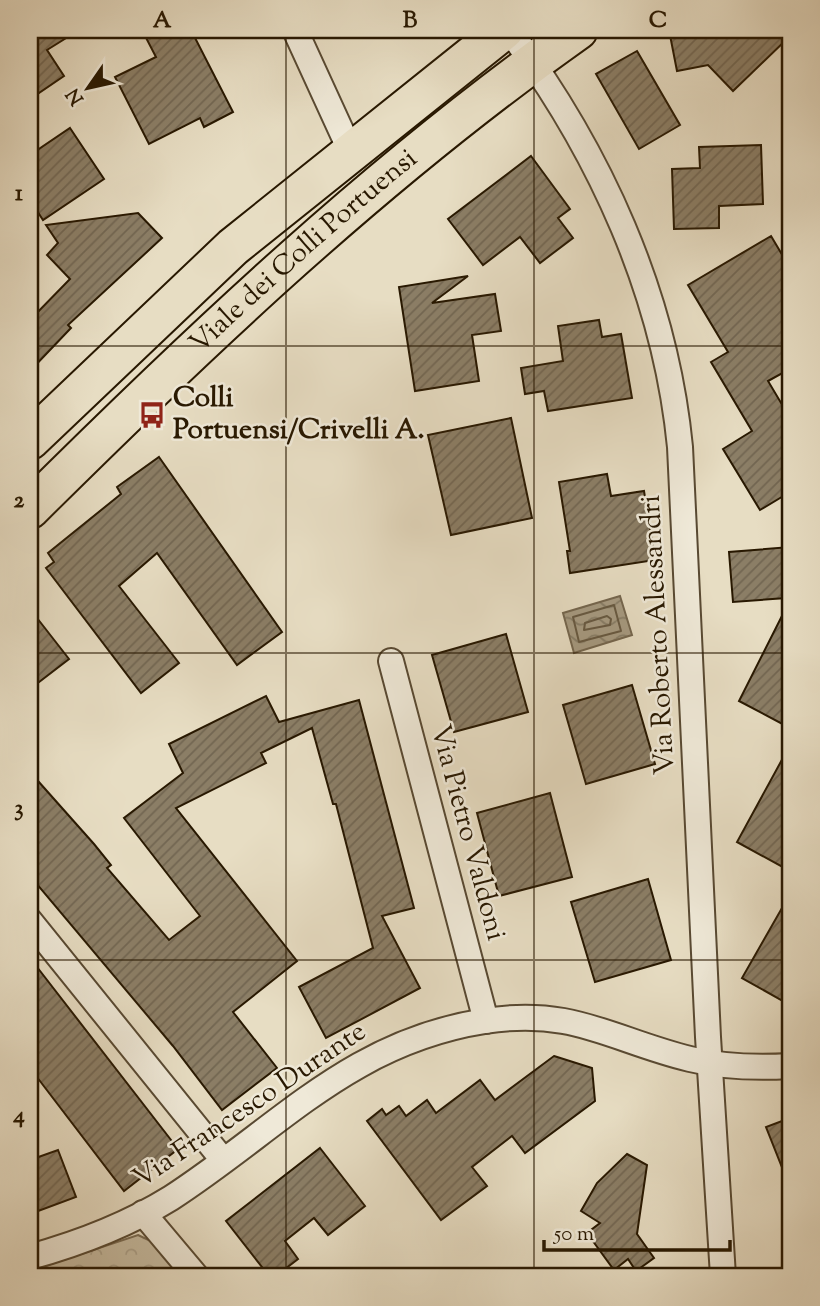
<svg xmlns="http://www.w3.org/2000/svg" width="820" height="1306" font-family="'Sorts Mill Goudy',serif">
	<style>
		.forest { fill: url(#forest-crowns); stroke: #786a52; stroke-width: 2 }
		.water { fill: url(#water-waves); stroke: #74664e; stroke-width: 2 }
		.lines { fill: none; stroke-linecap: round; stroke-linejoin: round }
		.shore { stroke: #675941; stroke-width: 2 }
		.building { fill: url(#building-hatch); stroke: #281801; stroke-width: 2 }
		.street-casing { stroke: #584932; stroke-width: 28 }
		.primary-casing { stroke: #281801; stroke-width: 42 }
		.street { stroke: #efe9d8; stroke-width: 24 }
		.primary { stroke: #e7ddc3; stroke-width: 38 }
		.grid { fill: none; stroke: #281801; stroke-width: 2; stroke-opacity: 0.55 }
		.labels { text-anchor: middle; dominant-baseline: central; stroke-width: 5; stroke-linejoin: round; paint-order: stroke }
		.street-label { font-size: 28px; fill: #281801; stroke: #efe9d8 }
		.poi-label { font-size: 28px; font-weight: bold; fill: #281801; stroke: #efe9d8; text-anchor: start }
		.neatline { fill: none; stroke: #281801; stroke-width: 2.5 }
		.grid-label { font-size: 23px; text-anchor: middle; font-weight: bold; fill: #281801 }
	</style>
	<defs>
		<pattern id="forest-crowns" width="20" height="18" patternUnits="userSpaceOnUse" patternTransform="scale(1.75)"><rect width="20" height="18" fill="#c7bca2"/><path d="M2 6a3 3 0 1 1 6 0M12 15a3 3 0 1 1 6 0" fill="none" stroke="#aba18a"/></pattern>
		<pattern id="water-waves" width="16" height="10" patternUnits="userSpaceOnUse" patternTransform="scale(1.75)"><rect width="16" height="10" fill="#a69a81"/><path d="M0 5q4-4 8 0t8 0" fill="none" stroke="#877d67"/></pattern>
		<pattern id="building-hatch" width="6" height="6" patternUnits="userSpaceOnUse" patternTransform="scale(1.75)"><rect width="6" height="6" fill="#8b7e66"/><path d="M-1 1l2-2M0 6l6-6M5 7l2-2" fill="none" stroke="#726652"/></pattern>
	</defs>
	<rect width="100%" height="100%" fill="#e7ddc3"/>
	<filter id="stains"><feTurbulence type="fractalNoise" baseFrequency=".00286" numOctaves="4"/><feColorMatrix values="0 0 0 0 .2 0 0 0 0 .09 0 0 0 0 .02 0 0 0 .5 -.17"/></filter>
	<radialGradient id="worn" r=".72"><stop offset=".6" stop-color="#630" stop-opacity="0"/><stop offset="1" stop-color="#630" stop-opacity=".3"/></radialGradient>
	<polygon class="forest" points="138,1235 157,1244 182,1276 32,1276 36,1269"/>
	<polygon class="water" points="620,596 632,635 574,653 563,613"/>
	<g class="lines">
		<g class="shore">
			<polygon points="614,605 621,631 579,642 573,617"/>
			<polygon points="607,616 611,619 610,625 584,630 585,623"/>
		</g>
	</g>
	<g class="building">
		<polygon points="30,30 79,30 47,50 64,76 30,99"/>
		<polygon points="142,30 191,30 233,112 204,127 200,118 149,144 115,77 156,57"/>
		<polygon points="669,30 790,30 790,36 733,91 708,65 677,71"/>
		<polygon points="637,51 680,125 639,149 596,74"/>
		<polygon points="70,128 104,179 43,220 30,200 30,155"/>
		<polygon points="761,145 763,204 719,206 719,228 674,229 672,169 700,168 699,147"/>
		<polygon points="531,156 570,209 558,218 573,238 540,263 520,237 483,265 448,219"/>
		<polygon points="138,213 162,238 68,325 71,328 30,371 30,320 70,279 47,255 58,243 46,225"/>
		<polygon points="771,236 790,268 790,369 768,381 790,418 790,492 760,510 723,449 752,431 711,362 728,352 688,285"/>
		<polygon points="468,276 432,303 495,294 501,331 472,335 479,381 415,391 399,287"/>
		<polygon points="599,320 602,337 621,334 632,398 548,411 544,391 525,394 521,368 563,361 558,326"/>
		<polygon points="511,418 532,518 451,535 428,435"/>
		<polygon points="159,457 282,632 237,665 157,553 119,586 179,663 141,693 46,568 54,562 48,553 121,494 117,487"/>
		<polygon points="607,474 611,496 644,491 655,560 570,573 567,551 570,551 559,482"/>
		<polygon points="790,547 790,571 784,571 786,598 733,602 729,552"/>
		<polygon points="790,600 790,728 739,701"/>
		<polygon points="30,609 69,659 30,689"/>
		<polygon points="506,634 528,712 454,732 432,655"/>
		<polygon points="632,685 655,764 586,784 563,705"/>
		<polygon points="266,696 279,722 359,700 414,908 382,916 420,988 326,1038 299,987 373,948 336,804 333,804 312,728 261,753 266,763 176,808 297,961 233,1012 277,1068 222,1110 173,1046 30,876 30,772 94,844 111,865 107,868 169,940 200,916 124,818 183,773 169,744"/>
		<polygon points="790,745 790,871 737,842"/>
		<polygon points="550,793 572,877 499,896 477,813"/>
		<polygon points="648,879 671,960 595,982 571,902"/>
		<polygon points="790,894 790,1005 742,978"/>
		<polygon points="30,958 178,1149 124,1191 30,1068"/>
		<polygon points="554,1056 592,1068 595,1101 525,1153 512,1136 472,1167 487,1186 441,1220 367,1121 382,1109 386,1115 399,1106 406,1116 427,1100 436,1113 480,1080 495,1100"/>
		<polygon points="790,1118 790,1185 789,1185 766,1127"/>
		<polygon points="320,1148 365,1206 328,1235 314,1218 285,1241 298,1259 276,1276 269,1276 226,1221"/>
		<polygon points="58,1150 76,1197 30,1214 30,1160"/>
		<polygon points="627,1154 647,1165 637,1234 654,1258 636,1271 628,1259 614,1270 587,1233 600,1223 581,1211 597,1183"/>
	</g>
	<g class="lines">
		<defs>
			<g id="street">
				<polyline points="295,30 350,150"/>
				<path d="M509,30C600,152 665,294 680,447L708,1037L723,1276"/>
				<polyline points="391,661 486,1021"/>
				<polyline points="30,921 223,1160"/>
				<polyline points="143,1213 196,1276"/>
				<path d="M30,1257C77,1244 129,1224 171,1198C279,1128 350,1042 485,1021C573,1007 612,1040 690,1059C723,1067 757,1068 790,1066"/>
			</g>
			<g id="primary">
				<polyline points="30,440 233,247 504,30"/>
				<path id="s1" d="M30,509C202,338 380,170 578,30"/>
			</g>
		</defs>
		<use href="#street" class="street-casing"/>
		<use href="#primary" class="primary-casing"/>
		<use href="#street" class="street"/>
		<use href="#primary" class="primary"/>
	</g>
	<path class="grid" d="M286,30V1276M534,30V1276M30,346H790M30,653H790M30,960H790"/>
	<defs>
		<symbol id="bus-bare" viewBox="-9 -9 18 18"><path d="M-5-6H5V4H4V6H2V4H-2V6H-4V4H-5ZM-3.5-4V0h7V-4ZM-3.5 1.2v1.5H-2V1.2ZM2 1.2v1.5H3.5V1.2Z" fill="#8f2418" stroke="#efe9d8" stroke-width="2.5" paint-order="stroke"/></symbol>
	</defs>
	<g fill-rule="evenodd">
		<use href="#bus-bare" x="133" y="396" width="38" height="38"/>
	</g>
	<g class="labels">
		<g class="street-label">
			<text stroke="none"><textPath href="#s1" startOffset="376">Viale dei Colli Portuensi</textPath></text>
			<text transform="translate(659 635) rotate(-93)">Via Roberto Alessandri</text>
			<text transform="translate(467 833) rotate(75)">Via Pietro Valdoni</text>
			<text transform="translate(250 1106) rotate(-34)">Via Francesco Durante</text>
		</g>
		<g class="poi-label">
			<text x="173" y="399">Colli<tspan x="173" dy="32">Portuensi/Crivelli A.</tspan></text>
		</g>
	</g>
	<rect width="820" height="1306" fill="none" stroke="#e7ddc3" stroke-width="77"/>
	<g transform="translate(88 88) rotate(236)" stroke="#efe9d8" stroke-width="5" paint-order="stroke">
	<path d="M0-5L12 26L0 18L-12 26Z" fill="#281801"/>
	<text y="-10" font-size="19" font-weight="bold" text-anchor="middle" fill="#281801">N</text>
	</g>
	<path d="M544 1240v10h186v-10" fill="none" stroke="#281801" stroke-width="3.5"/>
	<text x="554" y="1240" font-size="21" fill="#281801" stroke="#efe9d8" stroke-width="5" paint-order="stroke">50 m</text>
	<rect x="38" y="38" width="744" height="1230" class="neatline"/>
	<g class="grid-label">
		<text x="162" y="27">A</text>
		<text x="410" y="27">B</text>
		<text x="658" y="27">C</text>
		<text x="19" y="200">1</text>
		<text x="19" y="507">2</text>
		<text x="19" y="815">3</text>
		<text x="19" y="1122">4</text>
	</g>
	<rect width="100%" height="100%" filter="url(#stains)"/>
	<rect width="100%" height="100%" fill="url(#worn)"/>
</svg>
